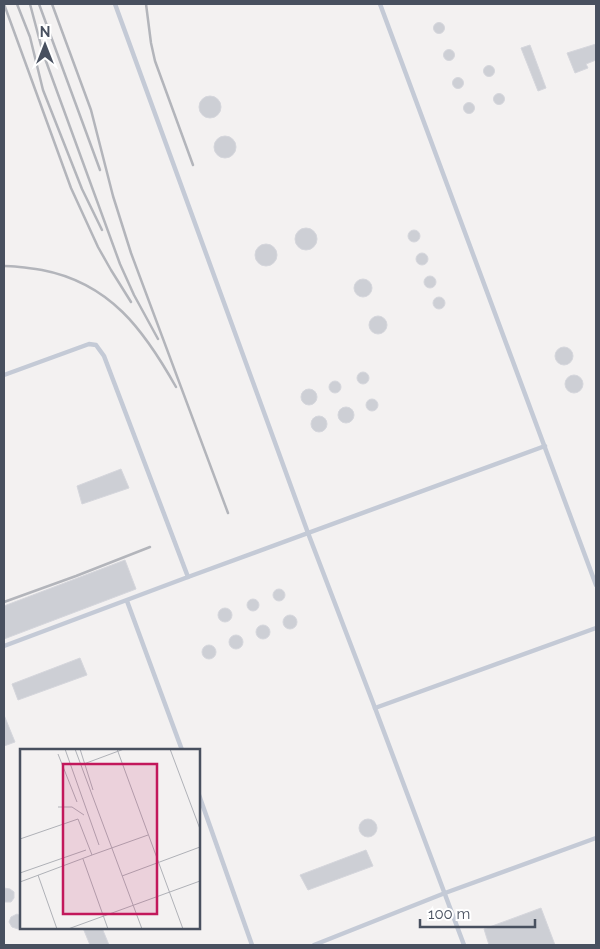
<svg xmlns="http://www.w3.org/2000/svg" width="600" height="949" font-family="Raleway,sans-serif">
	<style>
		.building { fill: #cdcfd5; stroke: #d5d6dc }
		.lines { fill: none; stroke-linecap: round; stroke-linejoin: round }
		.lane { stroke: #c4cad6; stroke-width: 4.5 }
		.rail { stroke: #b3b5bb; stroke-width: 2.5 }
		.inset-road { fill: none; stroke: #afb1b7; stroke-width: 1 }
		.view { fill: #c2185b; fill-opacity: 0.15; stroke: #c2185b; stroke-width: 2.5 }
		.inset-edge { fill: none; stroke: #48505f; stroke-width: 2.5 }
	</style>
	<rect width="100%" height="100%" fill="#f3f1f1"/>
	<g class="building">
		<circle cx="439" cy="28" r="5.5"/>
		<polygon points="596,44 596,60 586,64 588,68 575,73 567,53"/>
		<polygon points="530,45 546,88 538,91 521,48"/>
		<circle cx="449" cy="55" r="5.5"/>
		<circle cx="489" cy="71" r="5.5"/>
		<circle cx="458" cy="83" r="5.5"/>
		<circle cx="499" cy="99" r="5.5"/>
		<circle cx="210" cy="107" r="11"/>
		<circle cx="469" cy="108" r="5.5"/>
		<circle cx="225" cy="147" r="11"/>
		<circle cx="306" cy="239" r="11"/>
		<circle cx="414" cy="236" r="6"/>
		<circle cx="266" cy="255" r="11"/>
		<circle cx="422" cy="259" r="6"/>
		<circle cx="430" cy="282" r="6"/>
		<circle cx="363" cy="288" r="9"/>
		<circle cx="439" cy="303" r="6"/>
		<circle cx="378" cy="325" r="9"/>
		<circle cx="564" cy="356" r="9"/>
		<circle cx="363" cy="378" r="6"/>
		<circle cx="574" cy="384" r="9"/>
		<circle cx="335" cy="387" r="6"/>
		<circle cx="309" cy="397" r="8"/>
		<circle cx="372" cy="405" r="6"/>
		<circle cx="346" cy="415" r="8"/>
		<circle cx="319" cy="424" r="8"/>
		<polygon points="121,469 129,488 82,504 77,486"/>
		<polygon points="125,560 136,589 4,639 4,606"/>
		<circle cx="279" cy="595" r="6"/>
		<circle cx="253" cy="605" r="6"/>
		<circle cx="225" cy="615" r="7"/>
		<circle cx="290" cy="622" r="7"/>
		<circle cx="263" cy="632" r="7"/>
		<circle cx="236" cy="642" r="7"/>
		<circle cx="209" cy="652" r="7"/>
		<polygon points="80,658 87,675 18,700 12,684"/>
		<polygon points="4,715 15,742 4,746"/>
		<circle cx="368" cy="828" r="9"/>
		<polygon points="366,850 373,866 308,890 300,875"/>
		<polygon points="4,888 10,889 14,892 14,898 11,902 4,902"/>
		<polygon points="541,908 555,945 489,945 484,929"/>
		<polygon points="17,914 21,916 21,928 18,929 12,927 9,922 11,917"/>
		<polygon points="83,928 102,928 109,945 90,945"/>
	</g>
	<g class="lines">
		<g class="lane">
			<polyline points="115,4 308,533 375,708 464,945"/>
			<polyline points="380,4 596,585"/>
			<polyline points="4,375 89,344 96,345 104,356 188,577 4,646"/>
			<polyline points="188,577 545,446"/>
			<polyline points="127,601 182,750"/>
			<polyline points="375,708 596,628"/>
			<polyline points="199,795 252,945"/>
			<polyline points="314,945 445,893 596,838"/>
		</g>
		<g class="rail">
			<polyline points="4,4 71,188 98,247 111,270 131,302"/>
			<polyline points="17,4 30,37 43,90 82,189 102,230"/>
			<polyline points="30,4 43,53 120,264 134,295 158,339"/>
			<polyline points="39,4 100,170"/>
			<polyline points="52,4 91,110 113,196 131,253 228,513"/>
			<polyline points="146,4 151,43 155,61 193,165"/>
			<path d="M4,266C16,266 29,268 42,270C110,283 144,330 176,387"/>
			<polyline points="4,602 76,576 150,547"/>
		</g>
	</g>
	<g transform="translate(20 749)">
		<rect width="180" height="180" fill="#f3f1f1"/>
		<path class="inset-road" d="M45,0L79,96M55,0L122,180M60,0L73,41M97,0L163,180M150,0L180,80M38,5L57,53M61,16L104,0M38,58H52L64,66M0,90L58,70L72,106L0,133M72,106L128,86M63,110L88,180M0,124L66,101M18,126L37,180M102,127L180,98M48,180L180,132"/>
		<path class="view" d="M43,15H137V165H43Z"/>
		<rect width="180" height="180" class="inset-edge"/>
	</g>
	<rect width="600" height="949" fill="none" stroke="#48505f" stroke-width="10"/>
	<g transform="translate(45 45)" stroke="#ffffff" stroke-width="4" paint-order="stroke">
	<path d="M0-4L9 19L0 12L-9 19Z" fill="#48505f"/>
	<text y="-8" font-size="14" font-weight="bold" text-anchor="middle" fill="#48505f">N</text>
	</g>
	<path d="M420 919v8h115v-8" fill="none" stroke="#48505f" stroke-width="2.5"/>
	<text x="428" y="919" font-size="15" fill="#48505f" stroke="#ffffff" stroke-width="4" paint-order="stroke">100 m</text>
</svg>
